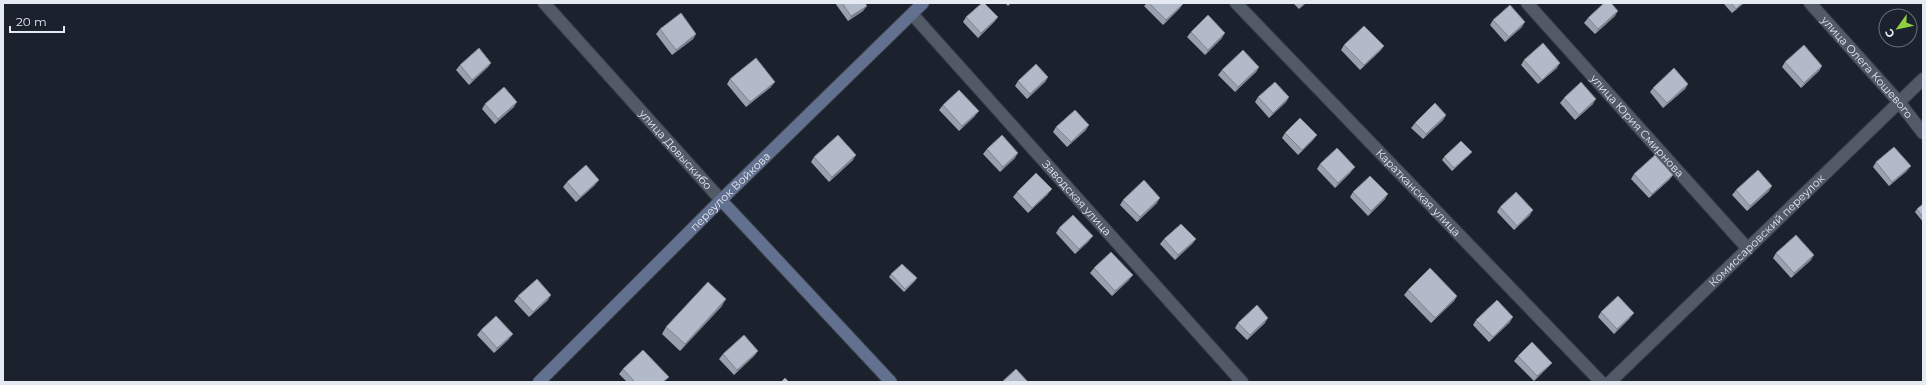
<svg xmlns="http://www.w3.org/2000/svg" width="1926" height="385" font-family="Montserrat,sans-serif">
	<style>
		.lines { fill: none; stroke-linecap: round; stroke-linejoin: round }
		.street-casing { stroke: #373b45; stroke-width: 14 }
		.secondary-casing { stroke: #373b45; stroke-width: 14 }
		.street { stroke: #525967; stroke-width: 12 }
		.secondary { stroke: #62718f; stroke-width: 12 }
		.wall { fill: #99a0ae }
		.shaded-wall { fill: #7d828d }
		.building { fill: #b2baca; stroke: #7d828d }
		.labels { text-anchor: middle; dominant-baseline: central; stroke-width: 4; stroke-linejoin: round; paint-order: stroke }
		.street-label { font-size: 11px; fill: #e5e9f1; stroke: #1b212d }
	</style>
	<rect width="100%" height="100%" fill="#1b212d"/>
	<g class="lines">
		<defs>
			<g id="street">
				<path id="s1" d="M544,3L721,200"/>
				<path id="s2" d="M1236,3L1601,382"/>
				<path id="s3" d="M1527,3L1748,249"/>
				<path id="s4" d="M1810,3L1899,102L1923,133"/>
				<path id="s5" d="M912,14L1242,382"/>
				<path id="s6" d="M1610,382L1923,79"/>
			</g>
			<g id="secondary">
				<polyline points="721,200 891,382"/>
				<path id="s7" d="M539,382L721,200L923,3"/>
			</g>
		</defs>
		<use href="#street" class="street-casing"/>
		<use href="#secondary" class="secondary-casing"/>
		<use href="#street" class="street"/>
		<use href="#secondary" class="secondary"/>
	</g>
	<g class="wall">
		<polygon points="835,3 865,3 863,11 848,21"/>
		<polygon points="1005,3 1011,3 1008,6"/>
		<polygon points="1147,3 1181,3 1183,4 1179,9 1163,25 1144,6"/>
		<polygon points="1293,3 1306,3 1299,9"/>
		<polygon points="1723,3 1744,3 1732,13"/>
		<polygon points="1615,16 1595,34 1584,23 1588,18"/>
		<polygon points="966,17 998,17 994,22 978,38 963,22"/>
		<polygon points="1493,20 1522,27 1505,42 1490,25"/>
		<polygon points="660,29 696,34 693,39 672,55 656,34"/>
		<polygon points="1191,32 1222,38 1205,55 1187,37"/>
		<polygon points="1344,45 1384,46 1380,51 1360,70 1341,50"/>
		<polygon points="1524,60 1557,68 1538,84 1521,65"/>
		<polygon points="1785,62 1822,66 1819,71 1801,88 1782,67"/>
		<polygon points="491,63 488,67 469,85 456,70 460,65"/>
		<polygon points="1259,67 1256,72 1235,92 1218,75 1222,70"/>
		<polygon points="1048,77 1045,82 1027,99 1015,86 1018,81"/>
		<polygon points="730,79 771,87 746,107 727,84"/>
		<polygon points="1688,84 1685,89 1663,108 1650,92 1653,88"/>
		<polygon points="1258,97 1289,97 1286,102 1269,118 1255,102"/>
		<polygon points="1564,98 1593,104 1575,120 1560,103"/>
		<polygon points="485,104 514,107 495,124 482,109"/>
		<polygon points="943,105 975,116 959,131 939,110"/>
		<polygon points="1446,115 1443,120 1423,139 1411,128 1415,123"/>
		<polygon points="1056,127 1086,130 1067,147 1053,132"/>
		<polygon points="1285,133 1317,135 1313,140 1298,155 1282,138"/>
		<polygon points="987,149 1015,158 1000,172 983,154"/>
		<polygon points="1470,154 1452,171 1442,160 1444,157"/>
		<polygon points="814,157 853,160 829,182 811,162"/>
		<polygon points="1876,162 1907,171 1889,186 1873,167"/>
		<polygon points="1320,164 1351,172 1335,188 1317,169"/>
		<polygon points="1634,174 1673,175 1669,180 1649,198 1631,179"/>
		<polygon points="567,182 595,185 576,202 563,187"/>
		<polygon points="1736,190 1769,191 1747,211 1732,195"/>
		<polygon points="1017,192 1048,194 1028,213 1013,197"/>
		<polygon points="1353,192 1385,199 1368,216 1350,197"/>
		<polygon points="1123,200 1157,203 1137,222 1120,205"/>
		<polygon points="1923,204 1923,222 1915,212 1917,209"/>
		<polygon points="1500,207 1530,215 1514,230 1497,212"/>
		<polygon points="1059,228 1089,241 1075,254 1056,233"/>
		<polygon points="1164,239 1196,239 1192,244 1175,260 1160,244"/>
		<polygon points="1776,253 1811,260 1791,278 1773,258"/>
		<polygon points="1094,268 1129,280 1112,296 1090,273"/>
		<polygon points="891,274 917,278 915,281 904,292 889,277"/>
		<polygon points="1408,290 1457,296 1454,301 1431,323 1404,295"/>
		<polygon points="518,296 548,300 529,317 514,301"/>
		<polygon points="722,306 680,351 662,334 666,327"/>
		<polygon points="1601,312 1630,318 1614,334 1598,317"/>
		<polygon points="1476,320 1510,322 1489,342 1473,325"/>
		<polygon points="1238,323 1265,323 1247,340 1235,328"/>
		<polygon points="481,330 509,339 494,353 477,335"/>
		<polygon points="758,351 754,356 734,375 719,359 723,354"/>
		<polygon points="1518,356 1552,363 1534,381 1514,361"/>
		<polygon points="623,369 665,382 627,382 619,374"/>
	</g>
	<g class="shaded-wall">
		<polygon points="1304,3 1306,3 1299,9 1302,5"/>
		<polygon points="1742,3 1744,3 1732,13"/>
		<polygon points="1183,4 1179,9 1163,25 1166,20"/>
		<polygon points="867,6 863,11 848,21 851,16"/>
		<polygon points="1618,11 1615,16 1595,34 1598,29"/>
		<polygon points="998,17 994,22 978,38 981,33"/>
		<polygon points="1525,22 1522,27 1505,42 1509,37"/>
		<polygon points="1225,33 1222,38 1205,55 1208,50"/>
		<polygon points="696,34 693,39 672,55 676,50"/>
		<polygon points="1384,46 1380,51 1360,70 1364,65"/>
		<polygon points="491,63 488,67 469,85 472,80"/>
		<polygon points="1560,63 1557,68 1538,84 1542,80"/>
		<polygon points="1822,66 1819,71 1801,88 1804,83"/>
		<polygon points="1259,67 1256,72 1235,92 1238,87"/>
		<polygon points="1048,77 1045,82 1027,99 1030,94"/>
		<polygon points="775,82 771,87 746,107 750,102"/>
		<polygon points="1688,84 1685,89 1663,108 1667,103"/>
		<polygon points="1289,97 1286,102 1269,118 1273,113"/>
		<polygon points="1596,99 1593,104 1575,120 1579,115"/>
		<polygon points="517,102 514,107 495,124 498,119"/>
		<polygon points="979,111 975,116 959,131 962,126"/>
		<polygon points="1446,115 1443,120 1423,139 1426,134"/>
		<polygon points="1089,125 1086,130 1067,147 1071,142"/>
		<polygon points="1317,135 1313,140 1298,155 1302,150"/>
		<polygon points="1472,152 1470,154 1452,171 1454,168"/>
		<polygon points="1018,153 1015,158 1000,172 1003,167"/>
		<polygon points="856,155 853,160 829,182 832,177"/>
		<polygon points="1911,166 1907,171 1889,186 1892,182"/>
		<polygon points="1355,167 1351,172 1335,188 1338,183"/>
		<polygon points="1673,175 1669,180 1649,198 1652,194"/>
		<polygon points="599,180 595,185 576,202 580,197"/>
		<polygon points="1772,186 1769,191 1747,211 1750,206"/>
		<polygon points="1052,189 1048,194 1028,213 1032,208"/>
		<polygon points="1388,194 1385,199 1368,216 1371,211"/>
		<polygon points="1160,198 1157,203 1137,222 1140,217"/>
		<polygon points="1533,210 1530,215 1514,230 1517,226"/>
		<polygon points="1093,236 1089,241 1075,254 1079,249"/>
		<polygon points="1196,239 1192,244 1175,260 1178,255"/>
		<polygon points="1814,255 1811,260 1791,278 1794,273"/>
		<polygon points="1133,275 1129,280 1112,296 1115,291"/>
		<polygon points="551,295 548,300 529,317 533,312"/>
		<polygon points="1457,296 1454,301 1431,323 1435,318"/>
		<polygon points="726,299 722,306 680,351 685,344"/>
		<polygon points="1634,313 1630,318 1614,334 1617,329"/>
		<polygon points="1513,317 1510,322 1489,342 1493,337"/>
		<polygon points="1268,318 1265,323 1247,340 1250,335"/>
		<polygon points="513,334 509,339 494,353 497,348"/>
		<polygon points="758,351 754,356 734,375 737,370"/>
		<polygon points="1552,363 1534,381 1537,376"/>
	</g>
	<g class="building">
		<polygon points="842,3 865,3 867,6 851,16"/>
		<polygon points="982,3 984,3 998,17 981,33 966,17"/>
		<polygon points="1149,3 1181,3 1183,4 1166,20"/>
		<polygon points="1604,3 1611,3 1618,11 1598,29 1588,18"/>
		<polygon points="1731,3 1742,3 1736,9"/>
		<polygon points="1510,5 1525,22 1509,37 1493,20"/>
		<polygon points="681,13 696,34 676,50 660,29"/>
		<polygon points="1208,15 1225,33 1208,50 1191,32"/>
		<polygon points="1364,26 1384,46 1364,65 1344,45"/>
		<polygon points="1543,43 1560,63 1542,80 1524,60"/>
		<polygon points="1804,45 1822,66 1804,83 1785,62"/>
		<polygon points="479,48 491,63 472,80 460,65"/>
		<polygon points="1243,50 1259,67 1238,87 1222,70"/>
		<polygon points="756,58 775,82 750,102 730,79"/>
		<polygon points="1036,64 1048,77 1030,94 1018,81"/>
		<polygon points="1674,68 1688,84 1667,103 1653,88"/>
		<polygon points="1275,82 1289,97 1273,113 1258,97"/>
		<polygon points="1581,82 1596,99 1579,115 1564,98"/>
		<polygon points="504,87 517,102 498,119 485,104"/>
		<polygon points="959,90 979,111 962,126 943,105"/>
		<polygon points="1435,103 1446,115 1426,134 1415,123"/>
		<polygon points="1075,110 1089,125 1071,142 1056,127"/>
		<polygon points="1300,118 1317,135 1302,150 1285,133"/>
		<polygon points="838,135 856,155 832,177 814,157"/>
		<polygon points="1002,135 1018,153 1003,167 987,149"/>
		<polygon points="1461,141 1472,152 1454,168 1444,157"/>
		<polygon points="1894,147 1911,166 1892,182 1876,162"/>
		<polygon points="1337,148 1355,167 1338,183 1320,164"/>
		<polygon points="1655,155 1673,175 1652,194 1634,174"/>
		<polygon points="586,165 599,180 580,197 567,182"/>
		<polygon points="1758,170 1772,186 1750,206 1736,190"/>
		<polygon points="1036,173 1052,189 1032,208 1017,192"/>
		<polygon points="1370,176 1388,194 1371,211 1353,192"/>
		<polygon points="1144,180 1160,198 1140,217 1123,200"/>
		<polygon points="1516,192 1533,210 1517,226 1500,207"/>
		<polygon points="1923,204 1923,217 1917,209"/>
		<polygon points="1073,215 1093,236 1079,249 1059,228"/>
		<polygon points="1181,224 1196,239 1178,255 1164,239"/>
		<polygon points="1796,235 1814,255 1794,273 1776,253"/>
		<polygon points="1111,252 1133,275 1115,291 1094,268"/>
		<polygon points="902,264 917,278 905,289 891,274"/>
		<polygon points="1430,268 1457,296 1435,318 1408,290"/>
		<polygon points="537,279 551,295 533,312 518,296"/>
		<polygon points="708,282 726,299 685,344 666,327"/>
		<polygon points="1618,296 1634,313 1617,329 1601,312"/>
		<polygon points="1497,300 1513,317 1493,337 1476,320"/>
		<polygon points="1257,305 1268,318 1250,335 1238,323"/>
		<polygon points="496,316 513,334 497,348 481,330"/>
		<polygon points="744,335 758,351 737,370 723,354"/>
		<polygon points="1532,342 1552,363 1537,376 1518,356"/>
		<polygon points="643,350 669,377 663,382 635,382 623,369"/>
		<polygon points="1016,369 1028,382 1002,382"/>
		<polygon points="785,378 789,382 781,382"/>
	</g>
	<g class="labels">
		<g class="street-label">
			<text stroke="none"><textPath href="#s4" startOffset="86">улица Олега Кошевого</textPath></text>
			<text stroke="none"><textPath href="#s3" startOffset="165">улица Юрия Смирнова</textPath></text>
			<text stroke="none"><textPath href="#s1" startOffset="197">улица Довыскибо</textPath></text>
			<text stroke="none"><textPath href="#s7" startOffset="270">переулок Войкова</textPath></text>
			<text stroke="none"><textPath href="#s2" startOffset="263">Каратканская улица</textPath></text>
			<text stroke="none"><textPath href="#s5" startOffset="247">Заводская улица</textPath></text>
			<text stroke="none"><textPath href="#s6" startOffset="218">Комиссаровский переулок</textPath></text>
		</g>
	</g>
	<rect width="1926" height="385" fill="none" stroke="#e5e9f1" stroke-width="8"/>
	<g transform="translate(1898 28) rotate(237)"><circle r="19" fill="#1b212d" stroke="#6c717b"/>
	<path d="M0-3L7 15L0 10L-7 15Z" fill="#91cd40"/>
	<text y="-6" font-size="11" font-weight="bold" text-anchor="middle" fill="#e5e9f1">С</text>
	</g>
	<path d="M10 26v6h54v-6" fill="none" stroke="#e5e9f1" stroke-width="2"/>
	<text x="16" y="26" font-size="12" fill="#e5e9f1" stroke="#1b212d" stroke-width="3" paint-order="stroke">20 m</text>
</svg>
